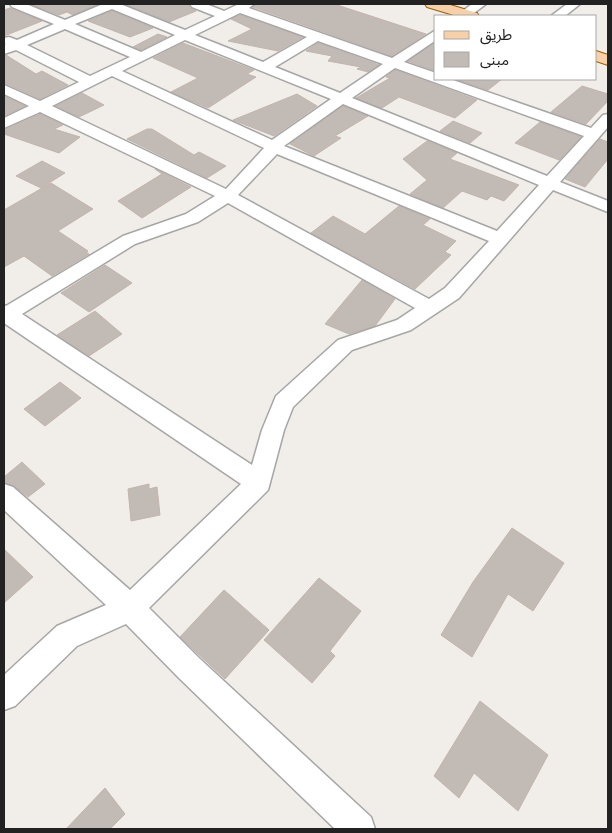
<svg xmlns="http://www.w3.org/2000/svg" width="612" height="833" font-family="'Source Sans 3','Noto Sans Arabic',sans-serif">
	<style>
		.building { fill: #c2bab5; stroke: #c3b4ac }
		.lines { fill: none; stroke-linecap: round; stroke-linejoin: round }
		.street-casing { stroke: #a6a6a6; stroke-width: 3 }
		.primary-casing { stroke: #985f07; stroke-width: 2 }
		.street { fill: #fff; fill-rule: evenodd }
		.primary { fill: #f8d0a7; fill-rule: evenodd }
	</style>
	<rect width="100%" height="100%" fill="#f1eee9"/>
	<g class="building">
		<polygon points="30,4 99,4 73,15 67,12 59,15"/>
		<polygon points="124,4 188,4 190,8 196,11 169,22"/>
		<polygon points="256,4 334,4 426,34 392,56 253,7"/>
		<polygon points="10,8 11,9 42,21 4,36 4,10"/>
		<polygon points="112,11 153,28 130,37 88,21"/>
		<polygon points="240,15 303,37 278,51 228,41 252,29 231,19"/>
		<polygon points="158,34 167,37 141,50 133,47"/>
		<polygon points="436,42 436,71 408,61"/>
		<polygon points="183,43 254,70 247,74 256,77 208,108 171,92 198,78 153,58"/>
		<polygon points="318,43 379,65 368,72 357,69 361,67 328,61 332,56 306,51"/>
		<polygon points="6,55 36,74 42,71 68,85 40,99 4,83 4,56"/>
		<polygon points="395,70 477,100 455,118 399,97 382,108 356,98 390,78 386,77"/>
		<polygon points="455,79 502,79 488,90"/>
		<polygon points="582,86 608,94 608,101 586,124 551,112"/>
		<polygon points="82,93 104,105 79,117 56,106"/>
		<polygon points="297,94 317,106 274,136 233,120"/>
		<polygon points="4,96 25,106 4,116"/>
		<polygon points="343,106 368,116 335,136 341,138 314,156 290,144"/>
		<polygon points="40,114 63,125 54,129 80,137 59,153 4,134 4,130"/>
		<polygon points="453,121 482,133 470,143 440,131"/>
		<polygon points="540,122 581,137 559,160 515,143"/>
		<polygon points="147,129 152,129 194,155 199,152 226,166 207,178 127,139"/>
		<polygon points="600,139 608,142 608,159 585,187 565,179"/>
		<polygon points="427,141 457,153 450,159 519,185 504,201 491,196 487,200 462,191 443,208 410,194 427,180 403,159"/>
		<polygon points="42,161 65,173 41,188 16,176"/>
		<polygon points="155,169 191,187 142,218 118,201 162,174"/>
		<polygon points="51,183 93,209 58,231 88,251 86,252 89,254 52,276 24,256 4,267 4,210"/>
		<polygon points="399,206 430,219 423,225 456,241 445,252 451,255 415,289 311,233 333,216 365,234"/>
		<polygon points="105,265 132,283 89,312 61,293"/>
		<polygon points="362,280 395,299 375,326 349,334 325,324"/>
		<polygon points="95,311 122,334 89,356 57,335"/>
		<polygon points="60,382 81,398 45,426 24,409"/>
		<polygon points="22,462 45,484 28,497 14,486 4,482 4,477"/>
		<polygon points="149,484 149,489 157,487 160,515 131,521 128,489"/>
		<polygon points="512,528 564,563 533,611 508,594 472,657 441,635 473,582"/>
		<polygon points="4,549 33,577 4,603"/>
		<polygon points="319,578 361,611 330,651 335,656 312,683 264,640"/>
		<polygon points="224,590 269,630 225,679 180,637"/>
		<polygon points="480,701 548,755 518,811 474,773 459,798 434,776"/>
		<polygon points="105,788 125,814 110,829 66,829"/>
	</g>
	<g class="lines">
		<defs>
			<g id="street">
				<path d="M10,4H26L65,20L103,4H120L185,30L215,16L192,7L190,4H206L224,11L239,4H254L249,8L392,58L436,30V40L404,62L436,73V79H450L591,128L603,115L608,114V127L560,182L608,201V212L553,190L459,298L411,330L352,350L293,407L284,430L268,490L149,608L199,658L371,817L375,829H335L179,678L126,624L77,646L15,706L4,710V675L57,626L106,605L4,510V484L13,487L130,590L241,484L4,323V305L6,306L123,236L186,214L215,196L40,112L4,128V118L29,106L4,94V85L40,101L79,82L16,50L4,54V45L6,44L4,43V38L9,37L17,40L54,24L12,7ZM112,9L168,32L175,35L141,52L75,24ZM240,13L307,37L263,62L195,35ZM65,29L130,57L90,76L27,45ZM185,40L331,99L272,140L122,71ZM318,41L383,64L340,93L275,67ZM395,68L584,136L547,176L352,98ZM112,76L264,148L226,189L52,106ZM343,104L539,185L497,231L284,146ZM277,154L489,241L445,288L429,299L238,195ZM228,203L415,308L397,320L338,340L276,396L262,430L252,465L22,314L135,244L198,222Z"/>
				<polygon points="472,4 486,4 470,16 456,16"/>
				<polygon points="567,4 580,4 565,16 551,16"/>
			</g>
			<g id="primary">
				<polygon points="425,4 447,4 477,13 479,16 457,16 427,7"/>
				<polygon points="596,51 608,55 608,65 596,61"/>
			</g>
		</defs>
		<use href="#street" class="street-casing"/>
		<use href="#primary" class="primary-casing"/>
		<use href="#street" class="street"/>
		<use href="#primary" class="primary"/>
	</g>
	<rect width="612" height="833" fill="none" stroke="#222222" stroke-width="10"/>
	<rect x="434" y="15" width="162" height="65" fill="#ffffff" stroke="#a7a7a7"/>
	<rect x="444" y="31" width="25" height="8" fill="#f8d0a7" stroke="#a7a7a7"/>
	<text x="480" y="40" font-size="15" fill="#222222">طريق</text>
	<rect x="444" y="52" width="25" height="15" fill="#c2bab5" stroke="#a7a7a7"/>
	<text x="480" y="65" font-size="15" fill="#222222">مبنى</text>
</svg>
